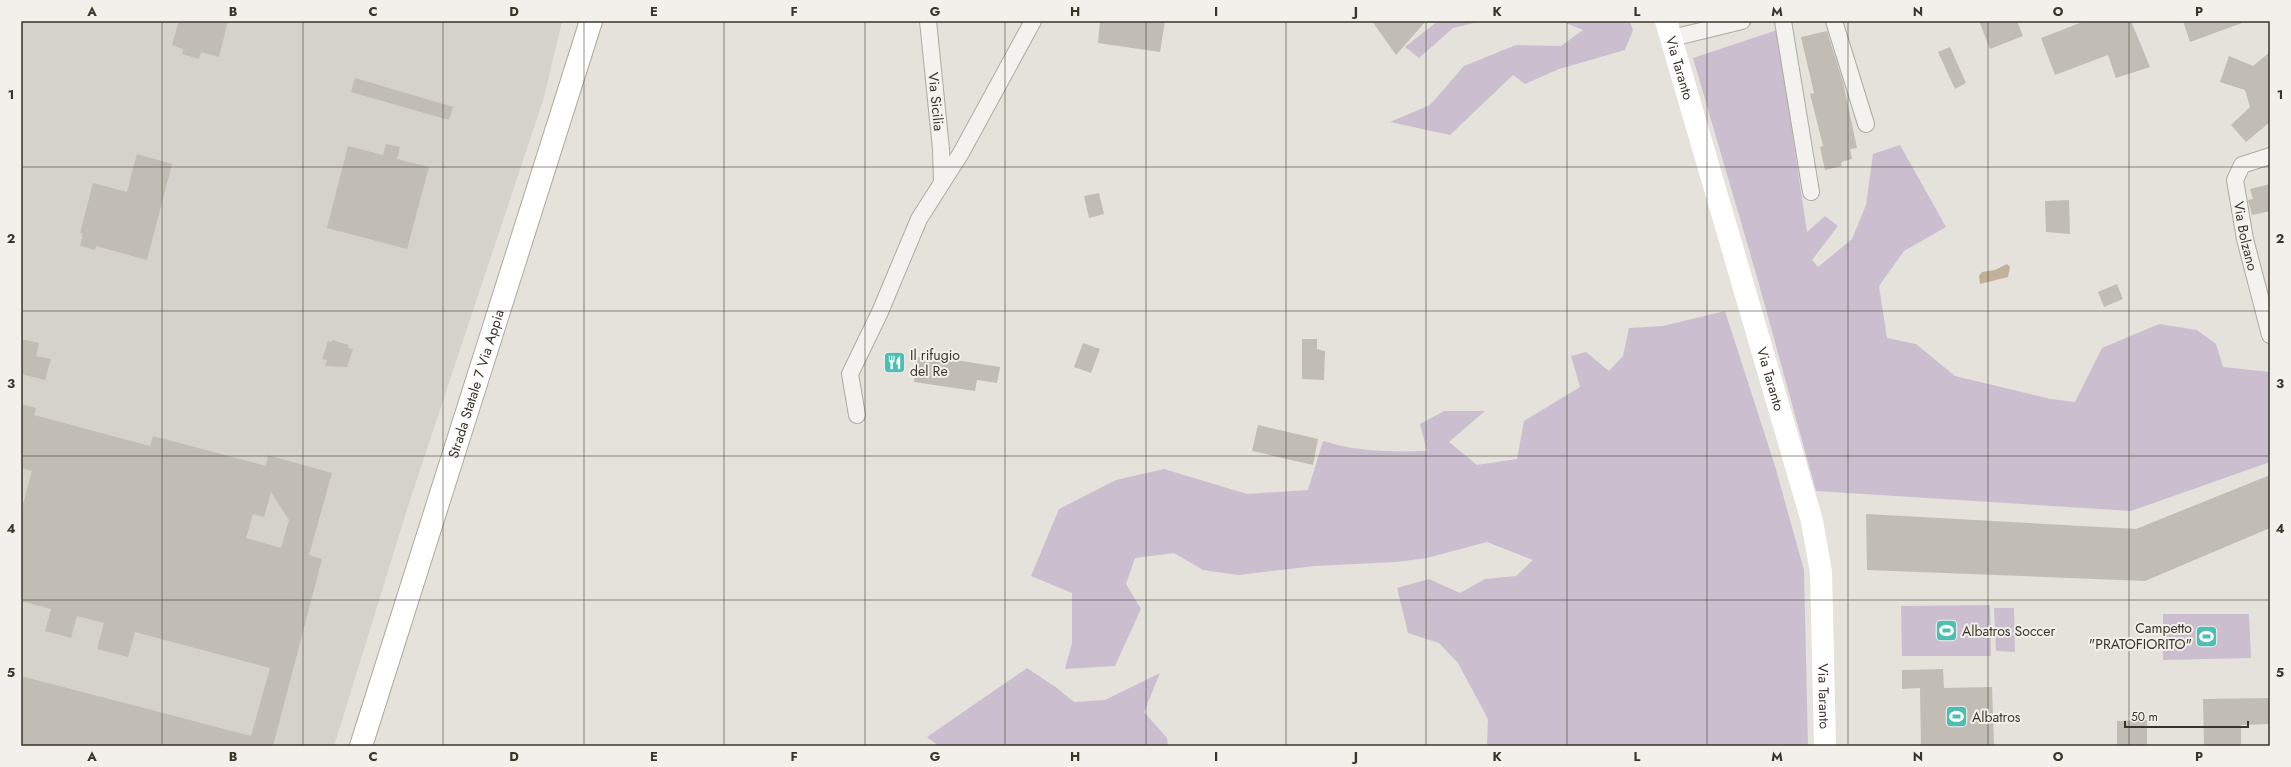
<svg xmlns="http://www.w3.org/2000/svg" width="2291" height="767" font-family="Jost,sans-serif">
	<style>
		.built { fill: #d5d2cb }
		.green { fill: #cbbece }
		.water { fill: #c1b19b }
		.building { fill: #c1bdb4; fill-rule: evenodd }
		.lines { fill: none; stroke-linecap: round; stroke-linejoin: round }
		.street-casing { stroke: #aeaaa2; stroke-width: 18 }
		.primary-casing { stroke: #afa99d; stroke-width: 24 }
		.street { stroke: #f4f2ee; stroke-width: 16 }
		.secondary { stroke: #fff; stroke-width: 22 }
		.primary { stroke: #fff; stroke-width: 22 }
		.grid { fill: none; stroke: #393428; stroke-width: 1; stroke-opacity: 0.55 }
		.labels { text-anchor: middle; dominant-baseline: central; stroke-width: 4; stroke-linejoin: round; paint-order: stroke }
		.street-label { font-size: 14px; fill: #393428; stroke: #f3f0eb }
		.poi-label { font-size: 14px; fill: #393428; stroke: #f3f0eb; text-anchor: start }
		.neatline { fill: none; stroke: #393428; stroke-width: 1.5 }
		.grid-label { font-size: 13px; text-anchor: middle; font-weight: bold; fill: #393428 }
	</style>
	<rect width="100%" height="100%" fill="#e5e2dc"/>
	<polygon class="built" points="21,21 562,21 544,97 410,500 334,746 21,746"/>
	<g class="green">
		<polygon points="1438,21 1482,21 1453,28 1419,58 1405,47"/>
		<polygon points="1561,21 1630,21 1633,30 1625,50 1559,69 1525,84 1513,75 1450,135 1390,122 1430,105 1464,66 1516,45 1561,46 1583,30"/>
		<polygon points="1777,30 1807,232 1825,216 1838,226 1812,260 1818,267 1852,239 1866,205 1873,154 1900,145 1946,227 1904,251 1879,286 1887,338 1916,344 1955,376 2051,399 2075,402 2102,348 2159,324 2197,330 2216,344 2223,367 2270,372 2270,462 2131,511 1816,491 1757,277 1693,58"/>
		<path d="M1725,311L1775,466L1804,570L1808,746H1487L1488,719L1458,663L1439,643L1408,633L1397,588L1429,579L1460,593L1485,579L1516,576L1533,560L1487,542L1427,558L1396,562L1314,566L1238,575L1203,570L1174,553L1135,558L1126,584L1141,609L1115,666L1065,669L1072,643V593L1031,576L1059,509L1116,480L1164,469L1247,494L1308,490L1323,441C1358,452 1391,452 1427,451L1420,424L1444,411H1485L1449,442L1477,465L1517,459L1524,421L1580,387L1571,356L1586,352L1609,371L1623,356L1629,328L1663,326Z"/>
		<polygon points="1990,605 1991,656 1902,656 1901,606"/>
		<polygon points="1994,608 2014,608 2015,652 1996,651"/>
		<polygon points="2163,614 2249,614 2251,658 2163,660"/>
		<polygon points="1027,668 1057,688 1074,702 1105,700 1160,673 1144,712 1167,738 1168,746 939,746 927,737"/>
	</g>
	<polygon class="water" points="2007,264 2010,267 2008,277 1980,284 1979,276 1982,272 1995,270"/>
	<g class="building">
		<polygon points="179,21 228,21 219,57 201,52 199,59 182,54 183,49 172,45"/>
		<polygon points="1100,21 1165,21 1160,52 1098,43"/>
		<polygon points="1372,21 1426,21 1396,55"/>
		<polygon points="1979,21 2017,21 2023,36 1990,49"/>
		<polygon points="2085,21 2131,21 2150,67 2116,78 2108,55 2055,75 2041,38"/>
		<polygon points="2183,21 2242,21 2242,23 2190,42"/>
		<polygon points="1827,31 1843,82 1857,148 1850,149 1852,159 1841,162 1842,166 1825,170 1820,147 1823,146 1810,94 1814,93 1801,37"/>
		<polygon points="1950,47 1966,83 1955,89 1938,52"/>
		<polygon points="2270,52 2270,122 2246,142 2231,125 2250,107 2245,90 2220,82 2229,56 2253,66"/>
		<polygon points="355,78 453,107 449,120 351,92"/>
		<polygon points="386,144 400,147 397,159 429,167 407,249 327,228 348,146 383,155"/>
		<polygon points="137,154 172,164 147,260 96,246 95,250 80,246 83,234 80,233 93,183 127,192"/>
		<polygon points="2270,184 2270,211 2252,215 2248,200 2253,199 2250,189"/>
		<polygon points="1099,193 1104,214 1089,218 1084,196"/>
		<polygon points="2069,200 2070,234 2046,232 2045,201"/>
		<polygon points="2117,284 2123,299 2104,307 2098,292"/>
		<polygon points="21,339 39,343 36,356 51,359 45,380 21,374"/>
		<polygon points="1302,339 1317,339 1317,349 1325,351 1324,380 1302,379"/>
		<polygon points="332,340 349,345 348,348 353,349 347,367 325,366 327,360 322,359 328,341 332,342"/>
		<polygon points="1083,343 1100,349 1091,373 1074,367"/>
		<polygon points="930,356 1000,367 997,383 977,380 975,391 914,382 918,357 930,359"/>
		<path d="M21,404L36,408L34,415L150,446L153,436L266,466L268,455L332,473L309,555L322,559L273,746H21V676L251,736L270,668L135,632L128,657L97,649L104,623L77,616L71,638L45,631L51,609L21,601V511L32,471L21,468ZM271,492L289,520L281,548L246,538L253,514L264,517Z"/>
		<polygon points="1258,425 1318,439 1313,465 1252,451"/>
		<polygon points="2270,475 2270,528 2145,581 1867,570 1866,514 2136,529"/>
		<polygon points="1943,669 1944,688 1992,687 1994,746 1921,746 1920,688 1902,689 1902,670"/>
		<polygon points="2270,698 2270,724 2241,725 2241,746 2204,746 2203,699"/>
		<polygon points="2147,720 2147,746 2117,746 2117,721"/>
	</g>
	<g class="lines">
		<defs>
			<g id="street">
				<path id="s1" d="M928,21L941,149L942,183"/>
				<polyline points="1783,21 1811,192"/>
				<polyline points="1834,21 1866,124"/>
				<polyline points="1672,38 1742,21"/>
				<path id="s2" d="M2270,156L2242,165L2235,180L2245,239L2270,335"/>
				<polyline points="857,415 850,374 880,312 919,219 961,153 1033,21"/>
			</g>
			<g id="primary">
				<path id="s4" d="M361,746L591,21"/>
			</g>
		</defs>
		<use href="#street" class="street-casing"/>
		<use href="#primary" class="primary-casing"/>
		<use href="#street" class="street"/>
		<path class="secondary" id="s3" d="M1666,21L1812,521L1821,572L1825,746"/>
		<use href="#primary" class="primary"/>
	</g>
	<path class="grid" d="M162,21V746M303,21V746M443,21V746M584,21V746M724,21V746M865,21V746M1005,21V746M1146,21V746M1286,21V746M1426,21V746M1567,21V746M1707,21V746M1848,21V746M1988,21V746M2129,21V746M21,167H2270M21,311H2270M21,456H2270M21,600H2270"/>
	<defs>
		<symbol id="restaurant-square" viewBox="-11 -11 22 22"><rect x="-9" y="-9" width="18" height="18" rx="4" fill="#4dbeb5" stroke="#f3f0eb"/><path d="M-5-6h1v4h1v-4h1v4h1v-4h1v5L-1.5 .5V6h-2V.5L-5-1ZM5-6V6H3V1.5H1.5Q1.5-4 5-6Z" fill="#fff"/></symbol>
		<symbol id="stadium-square" viewBox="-11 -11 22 22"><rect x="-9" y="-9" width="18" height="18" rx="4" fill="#4dbeb5" stroke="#f3f0eb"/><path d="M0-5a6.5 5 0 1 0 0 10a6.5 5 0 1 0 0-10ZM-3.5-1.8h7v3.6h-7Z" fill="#fff"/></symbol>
	</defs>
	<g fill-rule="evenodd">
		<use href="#restaurant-square" x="882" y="350" width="25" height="25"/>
		<use href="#stadium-square" x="1934" y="618" width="25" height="25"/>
		<use href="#stadium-square" x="2194" y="624" width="25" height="25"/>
		<use href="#stadium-square" x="1944" y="704" width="25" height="25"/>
	</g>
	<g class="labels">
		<g class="street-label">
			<text stroke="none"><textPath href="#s3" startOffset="49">Via Taranto</textPath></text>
			<text stroke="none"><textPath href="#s1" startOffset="81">Via Sicilia</textPath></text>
			<text stroke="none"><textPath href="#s2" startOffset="103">Via Bolzano</textPath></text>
			<text stroke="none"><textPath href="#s3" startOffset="373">Via Taranto</textPath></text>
			<text stroke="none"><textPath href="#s4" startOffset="380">Strada Statale 7 Via Appia</textPath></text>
			<text stroke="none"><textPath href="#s3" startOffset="697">Via Taranto</textPath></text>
		</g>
		<g class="poi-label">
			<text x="910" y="355">Il rifugio<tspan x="910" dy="16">del Re</tspan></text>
			<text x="2192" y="628" text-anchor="end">Campetto<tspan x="2192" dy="16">"PRATOFIORITO"</tspan></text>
			<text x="1962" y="631">Albatros Soccer</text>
			<text x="1972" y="717">Albatros</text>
		</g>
	</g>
	<rect width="2291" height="767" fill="none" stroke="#f3f0eb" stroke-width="44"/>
	<path d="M2125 721v6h123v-6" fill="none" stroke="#393428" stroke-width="2"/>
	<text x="2131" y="721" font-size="12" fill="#393428" stroke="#f3f0eb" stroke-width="3" paint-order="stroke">50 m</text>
	<rect x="22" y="22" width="2247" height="723" class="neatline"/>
	<g class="grid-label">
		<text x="92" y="16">A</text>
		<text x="233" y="16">B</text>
		<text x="373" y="16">C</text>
		<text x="514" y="16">D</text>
		<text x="654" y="16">E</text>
		<text x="794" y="16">F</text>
		<text x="935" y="16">G</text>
		<text x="1075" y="16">H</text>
		<text x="1216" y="16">I</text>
		<text x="1356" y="16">J</text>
		<text x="1497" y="16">K</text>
		<text x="1637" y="16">L</text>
		<text x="1777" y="16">M</text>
		<text x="1918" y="16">N</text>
		<text x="2058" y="16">O</text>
		<text x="2199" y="16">P</text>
		<text x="11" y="99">1</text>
		<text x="2280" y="99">1</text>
		<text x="11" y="243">2</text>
		<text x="2280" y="243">2</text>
		<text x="11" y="388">3</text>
		<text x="2280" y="388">3</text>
		<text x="11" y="533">4</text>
		<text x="2280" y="533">4</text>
		<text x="11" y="677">5</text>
		<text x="2280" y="677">5</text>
		<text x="92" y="761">A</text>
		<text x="233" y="761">B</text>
		<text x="373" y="761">C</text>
		<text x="514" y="761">D</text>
		<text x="654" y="761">E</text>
		<text x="794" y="761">F</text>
		<text x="935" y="761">G</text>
		<text x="1075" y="761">H</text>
		<text x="1216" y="761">I</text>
		<text x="1356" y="761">J</text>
		<text x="1497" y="761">K</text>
		<text x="1637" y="761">L</text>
		<text x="1777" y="761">M</text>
		<text x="1918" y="761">N</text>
		<text x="2058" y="761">O</text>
		<text x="2199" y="761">P</text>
	</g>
</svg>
